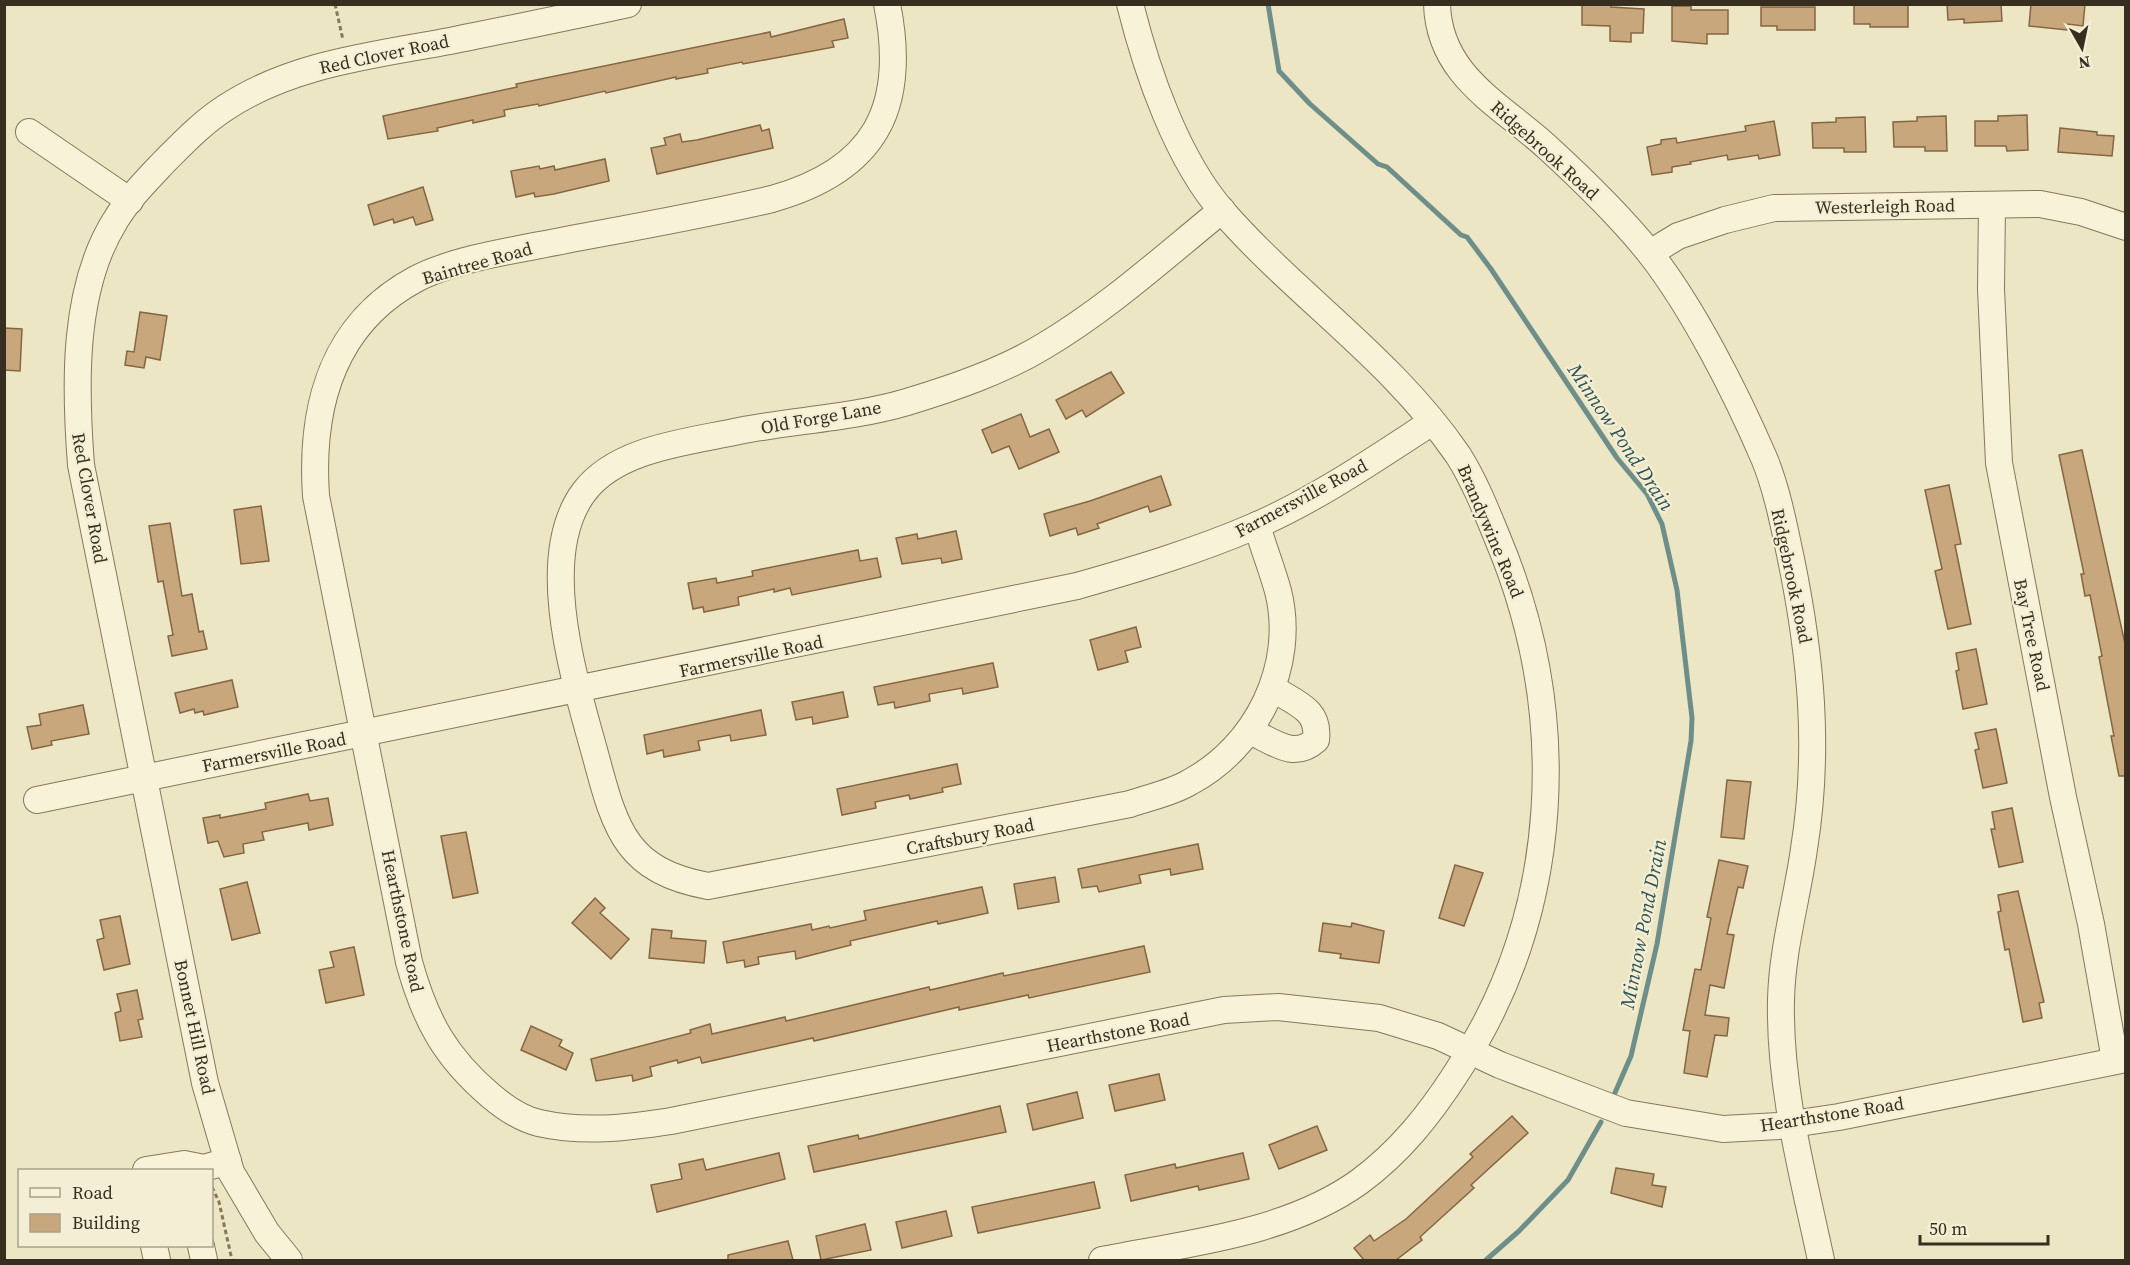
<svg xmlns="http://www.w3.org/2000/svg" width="2130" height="1265" font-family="'Source Serif 4',serif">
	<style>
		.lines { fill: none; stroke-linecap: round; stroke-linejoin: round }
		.stream { stroke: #6e8e8a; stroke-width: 5 }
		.building { fill: #c9a77c; stroke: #856643; stroke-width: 1.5 }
		.minor-casing { stroke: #87785c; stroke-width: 28 }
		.path { stroke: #87785c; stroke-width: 3; stroke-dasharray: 4.5 3; stroke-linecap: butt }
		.minor { stroke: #f7f2d8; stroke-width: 26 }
		.labels { text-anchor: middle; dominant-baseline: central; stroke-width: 4.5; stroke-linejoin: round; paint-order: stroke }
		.street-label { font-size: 18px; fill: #372e1f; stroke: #f4efd4 }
		.water-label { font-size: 20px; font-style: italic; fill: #2f5456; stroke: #f4efd4 }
	</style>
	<rect width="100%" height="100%" fill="#ece6c5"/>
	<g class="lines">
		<g class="stream">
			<polyline points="1268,4 1279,71 1310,104 1378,164 1387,167 1461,235 1467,237 1491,269 1617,458 1647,494 1662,524 1677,590 1692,718 1691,741 1657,944 1631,1056 1614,1095"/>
			<polyline points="1486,1260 1519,1231 1568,1180 1601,1122"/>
		</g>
	</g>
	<g class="building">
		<polygon points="1582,4 1611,4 1611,7 1644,9 1643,33 1631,33 1631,42 1610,41 1610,26 1582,25"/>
		<polygon points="1908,4 1908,27 1870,27 1870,24 1854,24 1854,5"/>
		<polygon points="1947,4 2001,4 2002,21 1964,23 1964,19 1948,20"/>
		<polygon points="2031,4 2085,4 2083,26 2068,24 2067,30 2029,26"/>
		<polygon points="1672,6 1691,6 1691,10 1728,10 1728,34 1707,34 1707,44 1672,41"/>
		<polygon points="1761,7 1815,7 1815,30 1777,30 1777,26 1761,26"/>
		<polygon points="844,19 848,38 832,41 834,47 743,64 742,62 707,69 708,73 676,79 676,77 606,93 605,91 539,106 538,104 504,110 505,116 473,123 473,120 437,128 438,131 388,139 383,116 517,87 516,84 770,32 771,37"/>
		<polygon points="2027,115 2028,150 2007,151 2006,146 1975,146 1975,121 1998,121 1998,116"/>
		<polygon points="1946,116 1947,151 1925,151 1925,147 1894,147 1893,122 1917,121 1917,117"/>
		<polygon points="1865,117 1866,152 1844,152 1844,148 1813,148 1812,123 1836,122 1836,118"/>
		<polygon points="1774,121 1780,155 1759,159 1758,155 1728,160 1727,155 1690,162 1691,164 1672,167 1672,172 1652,175 1647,147 1661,144 1661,140 1676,138 1677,143 1705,138 1746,131 1745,126"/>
		<polygon points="760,125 762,131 769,129 773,148 657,174 651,148 666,145 664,138 680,134 682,142 697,140"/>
		<polygon points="2060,128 2097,132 2097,135 2114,136 2112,156 2058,152"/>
		<polygon points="605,159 609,181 554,194 535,197 534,193 516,197 511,171 539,166 540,169 554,166 555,170"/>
		<polygon points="423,187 433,220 416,225 413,217 394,223 393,219 374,225 368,205"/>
		<polygon points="140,312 167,316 160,360 146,357 144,368 125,365 127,351 134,352"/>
		<polygon points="4,328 22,329 20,371 4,370"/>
		<polygon points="1111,372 1124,393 1086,417 1082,410 1066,419 1056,400"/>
		<polygon points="1021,414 1030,437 1049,429 1059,452 1019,469 1009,446 992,453 982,430"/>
		<polygon points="2082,450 2126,648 2126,776 2119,776 2111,736 2114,736 2099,657 2102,656 2090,595 2085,596 2081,574 2084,574 2059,455"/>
		<polygon points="1161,476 1171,505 1150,512 1148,506 1097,524 1099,528 1078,535 1076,528 1050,536 1044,514 1090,501"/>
		<polygon points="1949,485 1961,544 1955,545 1971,624 1948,629 1935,571 1942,569 1925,490"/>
		<polygon points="261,506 269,561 241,564 234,510"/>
		<polygon points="170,523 182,596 192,594 199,632 203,631 207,649 172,656 168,636 173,635 163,581 158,582 149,526"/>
		<polygon points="956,531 962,559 942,563 941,558 902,564 896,538 917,534 918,539"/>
		<polygon points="858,550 860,561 877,558 881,577 792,595 790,588 774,592 774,589 738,597 739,605 704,612 703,607 693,609 688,583 716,578 717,583 753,576 752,571"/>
		<polygon points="1136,627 1141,647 1125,651 1128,662 1098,670 1090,640"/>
		<polygon points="1976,649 1987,704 1963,709 1956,671 1959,670 1956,653"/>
		<polygon points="993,663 998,687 963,694 962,688 929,694 930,701 895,708 894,702 878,705 874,687"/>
		<polygon points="232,680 238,707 204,715 203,711 195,713 194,709 180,713 175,693"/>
		<polygon points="843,692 848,717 813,724 812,717 796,720 792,702"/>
		<polygon points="83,705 89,734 51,741 52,745 32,749 27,727 41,725 39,714"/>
		<polygon points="761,710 766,735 731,741 730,735 698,741 700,750 664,757 663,750 647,754 644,735"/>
		<polygon points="1996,729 2007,783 1983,788 1975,750 1979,749 1975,733"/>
		<polygon points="957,764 961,784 942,788 943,792 910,799 909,795 875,802 876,808 842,815 837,789"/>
		<polygon points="1727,780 1751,782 1744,839 1721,837"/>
		<polygon points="308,794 310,801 328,798 333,825 309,830 308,823 262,832 264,840 243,844 244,853 224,857 218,841 208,843 203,818 220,815 220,818 266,809 265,803"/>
		<polygon points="2012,808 2023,862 1999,867 1991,829 1995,829 1992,812"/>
		<polygon points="466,832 478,893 453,898 441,836"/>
		<polygon points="1198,844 1203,869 1171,875 1170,869 1139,875 1141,883 1099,892 1097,886 1082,888 1078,869"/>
		<polygon points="1719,860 1748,866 1743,888 1738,887 1727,934 1734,935 1724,988 1710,985 1705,1015 1729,1018 1727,1036 1715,1035 1707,1077 1684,1073 1690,1031 1683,1030 1695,969 1701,970 1711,918 1707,917"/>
		<polygon points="1455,865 1483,873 1464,926 1439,918"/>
		<polygon points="1055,877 1059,902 1018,909 1014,884"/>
		<polygon points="247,882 260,933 232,940 220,889"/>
		<polygon points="982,887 988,913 938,924 937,921 850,941 851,945 796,959 795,951 758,957 759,964 745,967 744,960 727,963 723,942 811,924 812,930 829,926 830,928 866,920 864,911"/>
		<polygon points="2018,891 2044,1002 2039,1003 2042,1018 2023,1022 2009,949 2005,950 1998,912 2001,911 1998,895"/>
		<polygon points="595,898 605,908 600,913 629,939 611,959 572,923"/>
		<polygon points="120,916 130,964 104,970 97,940 104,938 100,920"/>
		<polygon points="1323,923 1351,927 1352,923 1384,931 1379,963 1340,958 1341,954 1319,951"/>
		<polygon points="652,929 672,931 671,938 706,941 704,963 649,958"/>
		<polygon points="1144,946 1150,972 1029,998 1028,995 959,1010 959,1007 814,1041 813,1038 702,1063 700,1057 678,1063 677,1060 650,1067 652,1076 633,1081 632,1075 596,1081 591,1059 691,1033 690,1030 710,1024 712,1034 785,1017 786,1021 929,987 930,990 1003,973 1004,976"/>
		<polygon points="354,947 364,995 326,1003 319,970 334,967 330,952"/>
		<polygon points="137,990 143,1019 138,1020 142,1037 120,1041 115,1013 121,1011 117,994"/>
		<polygon points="531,1026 562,1040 559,1046 573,1053 566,1070 521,1050"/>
		<polygon points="1159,1074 1165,1100 1115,1111 1109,1085"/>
		<polygon points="1077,1092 1083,1118 1033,1130 1027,1104"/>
		<polygon points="1000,1106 1006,1132 814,1172 808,1146 858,1135 859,1139"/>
		<polygon points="1512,1116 1528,1133 1471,1185 1474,1188 1420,1237 1422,1240 1396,1260 1364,1260 1354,1248 1370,1235 1374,1241 1406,1219 1473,1157 1470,1154"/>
		<polygon points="1317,1126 1327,1150 1279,1169 1269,1145"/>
		<polygon points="779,1153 785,1179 657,1212 651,1185 682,1179 679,1164 703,1159 706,1170"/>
		<polygon points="1243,1153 1249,1179 1199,1190 1198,1186 1131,1201 1125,1175 1175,1164 1176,1168"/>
		<polygon points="1616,1168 1654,1174 1652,1185 1666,1187 1662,1207 1611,1193"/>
		<polygon points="1094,1182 1100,1208 978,1233 972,1207"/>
		<polygon points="946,1211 952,1236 902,1248 896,1222"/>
		<polygon points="865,1224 871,1250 821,1260 816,1236"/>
		<polygon points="788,1241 793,1260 728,1260 728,1255"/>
	</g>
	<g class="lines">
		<defs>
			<g id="minor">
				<path d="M887,4C908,108 875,170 772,199C704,215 635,227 566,240C522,249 456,258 416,279C332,324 310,407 316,496L409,962C425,1020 445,1057 491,1096C504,1107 522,1119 539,1123C583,1133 626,1128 671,1121L1224,1010L1278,1007L1379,1018L1438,1036L1500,1065L1626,1113L1723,1129L1779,1126L1839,1117L2126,1059"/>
				<path d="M1437,4C1439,76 1500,104 1547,147C1583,180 1619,215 1649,252C1693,308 1736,393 1764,458C1777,489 1784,526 1791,559C1811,657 1820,749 1804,849C1797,899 1782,949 1781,1000C1779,1088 1803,1175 1821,1260"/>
				<polyline points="29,132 130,201"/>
				<polyline points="1992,205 1991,289 1999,463 2063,797 2091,924 2115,1060"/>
				<path d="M1222,210C1164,257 1108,308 1044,346C1003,371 953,388 907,402C853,418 795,420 739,431C688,442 617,448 584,492C534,559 577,687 597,761C616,832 628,871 708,886L1130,804C1150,797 1172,793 1190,782C1256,747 1297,666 1278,591C1272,569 1263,547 1257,525"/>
				<polyline points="1650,253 1678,236 1725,220 1774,208 2040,204 2081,212 2126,227"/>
				<path d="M1250,731C1274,742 1294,760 1316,740C1320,709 1295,703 1272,688"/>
				<path d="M37,800L1077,586C1137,569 1197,551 1255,526C1317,499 1375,459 1432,422"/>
				<polyline points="146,1170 184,1164 204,1168 228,1161"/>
				<polyline points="154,1246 157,1260"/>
				<polyline points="201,1246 204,1260"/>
				<path d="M289,1260L267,1233L231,1172L205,1083L81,465C75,387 72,290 115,221C128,199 147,180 164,162C184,142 202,123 225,108C291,64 374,55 450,41C509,29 569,17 628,4"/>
				<path d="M1102,1260C1188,1243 1286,1234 1359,1182C1400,1152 1430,1114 1457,1072C1563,911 1571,712 1497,537C1486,510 1474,480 1458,455C1393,360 1299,298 1224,213C1177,160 1147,72 1130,4"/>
			</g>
		</defs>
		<use href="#minor" class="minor-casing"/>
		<g class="path">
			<polyline points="335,4 343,40"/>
			<polyline points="398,4 403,4"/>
			<polyline points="212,1187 219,1202 232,1260"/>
		</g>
		<use href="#minor" class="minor"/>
	</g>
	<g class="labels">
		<g class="street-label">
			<text transform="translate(384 54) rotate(-12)">Red Clover Road</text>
			<text transform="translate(1545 150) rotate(42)">Ridgebrook Road</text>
			<text transform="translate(1885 206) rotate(-1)">Westerleigh Road</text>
			<text transform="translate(477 263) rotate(-16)">Baintree Road</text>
			<text transform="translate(821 417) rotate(-10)">Old Forge Lane</text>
			<text transform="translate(90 498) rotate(80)">Red Clover Road</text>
			<text transform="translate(1301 498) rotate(-28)">Farmersville Road</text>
			<text transform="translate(1491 531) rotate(67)">Brandywine Road</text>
			<text transform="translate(1792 576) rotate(78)">Ridgebrook Road</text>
			<text transform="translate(2032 635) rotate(78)">Bay Tree Road</text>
			<text transform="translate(751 656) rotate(-12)">Farmersville Road</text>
			<text transform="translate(274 752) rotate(-11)">Farmersville Road</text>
			<text transform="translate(970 836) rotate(-11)">Craftsbury Road</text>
			<text transform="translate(403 921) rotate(78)">Hearthstone Road</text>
			<text transform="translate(195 1027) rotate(78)">Bonnet Hill Road</text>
			<text transform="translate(1118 1032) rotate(-11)">Hearthstone Road</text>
			<text transform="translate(1832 1114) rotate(-9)">Hearthstone Road</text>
		</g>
		<g class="water-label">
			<text transform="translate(1621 437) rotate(56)">Minnow Pond Drain</text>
			<text transform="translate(1643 924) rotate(-79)">Minnow Pond Drain</text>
		</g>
	</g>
	<rect width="2130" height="1265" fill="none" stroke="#372e1f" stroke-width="12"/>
	<rect x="18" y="1169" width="195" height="78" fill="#f4efd4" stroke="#a8a28c" stroke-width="1.5"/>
	<rect x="30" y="1188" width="30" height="9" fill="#f7f2d8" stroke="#a8a28c" stroke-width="1.5"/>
	<text x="72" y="1199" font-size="18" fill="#372e1f">Road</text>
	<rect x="30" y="1214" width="30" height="18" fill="#c9a77c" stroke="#a8a28c" stroke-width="1.5"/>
	<text x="72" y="1229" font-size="18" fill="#372e1f">Building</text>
	<g transform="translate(2082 48) rotate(171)" stroke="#f4efd4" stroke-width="4.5" paint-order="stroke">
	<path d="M0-4.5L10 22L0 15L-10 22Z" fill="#372e1f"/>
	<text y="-9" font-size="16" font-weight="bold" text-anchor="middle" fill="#372e1f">N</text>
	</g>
	<path d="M1920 1235v9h128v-9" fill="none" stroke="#372e1f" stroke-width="3"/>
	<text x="1929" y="1235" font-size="18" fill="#372e1f" stroke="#f4efd4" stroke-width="4.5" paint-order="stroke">50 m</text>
</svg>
